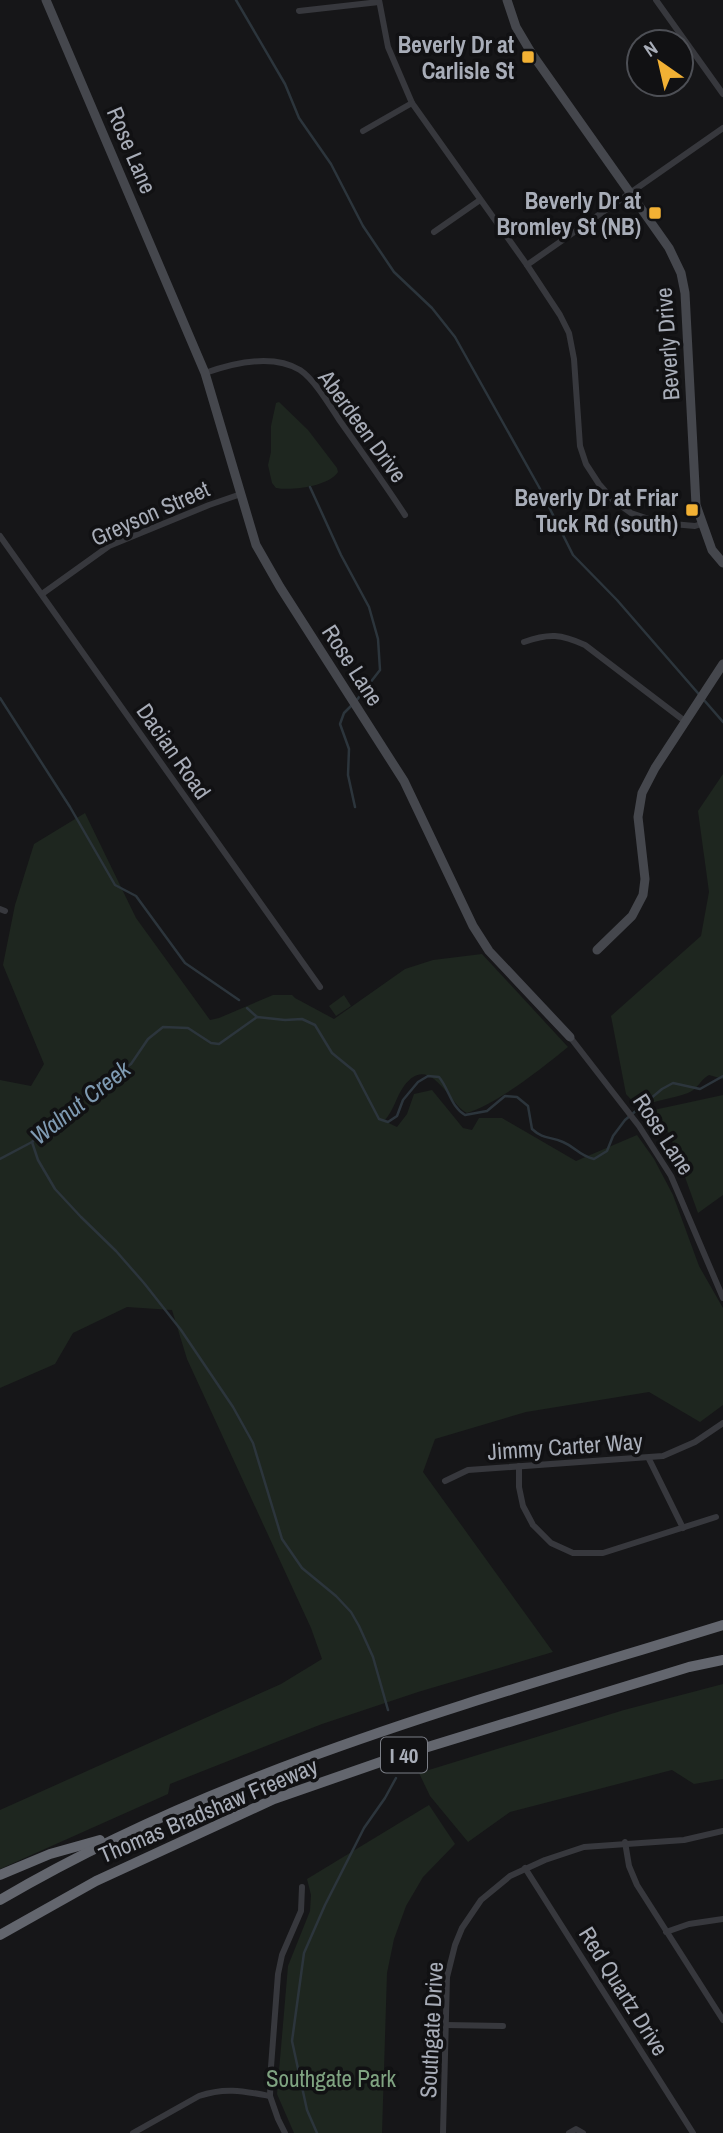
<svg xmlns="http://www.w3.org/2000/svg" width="723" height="2133" font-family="'Archivo Narrow',sans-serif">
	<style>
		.green { fill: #1e261f }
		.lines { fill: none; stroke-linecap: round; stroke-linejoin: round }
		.stream { stroke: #2c353c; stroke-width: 2.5 }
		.street { stroke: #37383d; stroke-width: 6 }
		.secondary { stroke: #45474d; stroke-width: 9 }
		.highway { stroke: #63666e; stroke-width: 10 }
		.poi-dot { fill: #f2b134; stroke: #111113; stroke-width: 2.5 }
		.labels { text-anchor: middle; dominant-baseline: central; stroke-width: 7; stroke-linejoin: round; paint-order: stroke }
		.shield { fill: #111113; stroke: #7b7e86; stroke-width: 2 }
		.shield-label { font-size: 21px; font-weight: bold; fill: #a8adb8 }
		.poi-label { font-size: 23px; font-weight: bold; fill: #a8adb8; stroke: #111113; text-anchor: end }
		.street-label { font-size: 23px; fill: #a8adb8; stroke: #111113 }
		.park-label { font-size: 23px; fill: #7fa381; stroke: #111113 }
		.water-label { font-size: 24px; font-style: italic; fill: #7f9bb3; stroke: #111113 }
	</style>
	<rect width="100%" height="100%" fill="#161618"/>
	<g class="green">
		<path d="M279,402L308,430L337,468L338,472C329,486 293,491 276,488L272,483L268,465L271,452V426L276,403Z"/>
		<path d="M723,774V1079L709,1075C700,1080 698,1089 688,1093C672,1099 654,1100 639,1108L626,1094L611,1016L701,936L709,892L698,811Z"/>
		<path d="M85,813L136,918L210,1020L219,1018L273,995H292L295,998L334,1019L405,969L433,960L482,954L568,1047C542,1068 499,1103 467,1113C449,1104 430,1051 404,1086C396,1097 394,1110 385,1120L380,1119L397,1127L407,1114L414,1094L432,1090L463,1128L472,1130L479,1118H502L576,1161L637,1135L654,1159L673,1195L699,1266L723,1308V1405L700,1422L649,1392L526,1412L435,1439L423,1472L553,1652L418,1692L322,1724L170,1784L168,1794L0,1869V1810L281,1684L322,1659L311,1628L187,1359L172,1310L127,1307L73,1333L55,1364L0,1388V1080L31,1086L44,1064L3,965L15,905L34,844Z"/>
		<polygon points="344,995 351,1006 336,1016 329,1006"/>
		<polygon points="723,1095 723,1195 698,1213 669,1133 649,1111"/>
		<polygon points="723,1684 723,1779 694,1784 672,1770 510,1812 468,1842 430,1796 419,1773 624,1710"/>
		<polygon points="429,1805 455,1844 423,1877 406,1906 394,1939 387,1973 382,2133 294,2133 277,2094 288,1966 310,1911 311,1895 307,1879"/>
	</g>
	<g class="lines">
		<g class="stream">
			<polyline points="236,0 285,84 299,118 331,164 363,226 394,272 432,308 455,337 539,487 573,555 617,600 723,722"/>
			<polyline points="310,487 341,555 369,607 378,639 380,670 356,701"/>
			<polyline points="0,698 70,807 115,885 136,896 185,963 239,1000"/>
			<polyline points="351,706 344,713 340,724 349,749 348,775 355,807"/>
			<polyline points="247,1008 257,1017"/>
			<polyline points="32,1142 38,1160 55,1189 81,1217 116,1251 144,1283 181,1330 233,1407 253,1443 282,1539 302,1568 336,1596 351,1612 359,1626 373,1657 388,1710"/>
			<path d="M0,1159L32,1142L76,1101L131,1064L148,1039L163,1027L188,1028L211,1043L219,1044L257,1017L285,1020L302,1019L315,1025L332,1053L354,1071L379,1119L388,1122L397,1116L403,1100L418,1082L428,1076L439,1077C449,1089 451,1107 465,1115L487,1111L505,1096L517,1097L528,1106L532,1129C544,1140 550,1136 563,1142C577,1148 578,1155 594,1159L607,1151L613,1136L625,1120L662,1089L673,1083L700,1089L723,1076"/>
			<polyline points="317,2133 307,2110 292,2041 304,1953 325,1905 364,1828 385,1798 396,1778"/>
		</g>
		<g class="street">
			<polyline points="379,0 388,47 412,103 527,265 560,315 569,333 574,359 580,446 586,464 599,484 613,500 631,513 661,523 695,526 701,524"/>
			<polyline points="656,0 723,94"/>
			<polyline points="299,11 379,2"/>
			<polyline points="363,131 412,103"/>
			<polyline points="434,232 480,200"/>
			<polyline points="527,265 723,128"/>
			<path d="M205,373C233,363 272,353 300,370C315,380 330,406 340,421C362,452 384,483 405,515"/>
			<polyline points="0,536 320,987"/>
			<polyline points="42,594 109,546 209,505 241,494"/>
			<path d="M524,642C549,633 561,634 585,645L686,722"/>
			<polyline points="0,909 5,911"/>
			<polyline points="570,1037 639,1126 671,1176 723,1298"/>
			<polyline points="649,1459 683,1528"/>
			<polyline points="519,1466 519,1487 523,1506 533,1525 551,1543 573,1553 603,1553 716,1517"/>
			<polyline points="445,1481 468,1470 663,1456 695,1442 723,1423"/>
			<polyline points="625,1842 629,1866 637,1885 723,2020"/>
			<polyline points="525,1868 693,2133"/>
			<polyline points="666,1932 689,1924 723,1919"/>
			<polyline points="446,2025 503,2026"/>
			<path d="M133,2133L199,2096C225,2087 243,2091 270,2096"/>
			<polyline points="285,2133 278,2119 270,2096 271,2067 278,1974 282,1955 301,1911 302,1887"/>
			<polyline points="443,2133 447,1977 455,1945 462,1928 481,1900 510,1876 545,1860 584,1847 684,1840 723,1831"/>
			<polyline points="569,2133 576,2129 583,2133"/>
		</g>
		<g class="secondary">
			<polyline points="46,0 205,373 256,545 280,587 404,781 473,926 489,951 570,1037"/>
			<polyline points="507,0 516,27 532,54 669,248 681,273 685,293 696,505 712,550 723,563"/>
			<polyline points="597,950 632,916 643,895 645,879 638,817 642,793 655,768 723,664"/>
		</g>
		<g class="highway">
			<polyline points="0,1875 50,1854 100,1840"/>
			<path d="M0,1900C224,1768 477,1701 723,1625"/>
			<polyline points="0,1935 96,1881 274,1799 392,1758 516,1720 689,1667 723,1660"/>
		</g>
	</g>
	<g class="poi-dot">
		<rect x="521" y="50" width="14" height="14" rx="3.5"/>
		<rect x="648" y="206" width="14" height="14" rx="3.5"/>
		<rect x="685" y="503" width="14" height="14" rx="3.5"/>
	</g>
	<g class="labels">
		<rect class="shield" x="381" y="1737.5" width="46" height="35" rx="5"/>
		<g class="shield-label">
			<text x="404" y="1755">I 40</text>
		</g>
		<g class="poi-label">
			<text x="514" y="44">Beverly Dr at<tspan x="514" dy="26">Carlisle St</tspan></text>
			<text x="641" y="200">Beverly Dr at<tspan x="641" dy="26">Bromley St (NB)</tspan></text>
			<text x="678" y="497">Beverly Dr at Friar<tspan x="678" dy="26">Tuck Rd (south)</tspan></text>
		</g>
		<g class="street-label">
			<text transform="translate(132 150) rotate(67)">Rose Lane</text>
			<text transform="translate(667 344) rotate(-94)">Beverly Drive</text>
			<text transform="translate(363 426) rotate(54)">Aberdeen Drive</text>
			<text transform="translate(150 513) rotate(-24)">Greyson Street</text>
			<text transform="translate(353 665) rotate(57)">Rose Lane</text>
			<text transform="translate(174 751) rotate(55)">Dacian Road</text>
			<text transform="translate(664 1134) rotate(57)">Rose Lane</text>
			<text transform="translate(565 1446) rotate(-4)">Jimmy Carter Way</text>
			<text transform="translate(208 1810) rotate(-23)">Thomas Bradshaw Freeway</text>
			<text transform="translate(624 1991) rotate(58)">Red Quartz Drive</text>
			<text transform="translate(431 2030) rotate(-87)">Southgate Drive</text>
		</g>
		<g class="park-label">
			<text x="331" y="2078">Southgate Park</text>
		</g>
		<g class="water-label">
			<text transform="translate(80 1102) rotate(-38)">Walnut Creek</text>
		</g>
	</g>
	<g transform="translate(660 63) rotate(326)"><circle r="33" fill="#111113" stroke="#4d4f55" stroke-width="2"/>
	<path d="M0-5L12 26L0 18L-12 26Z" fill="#f2b134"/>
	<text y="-10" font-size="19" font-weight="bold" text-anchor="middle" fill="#a8adb8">N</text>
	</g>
</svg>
